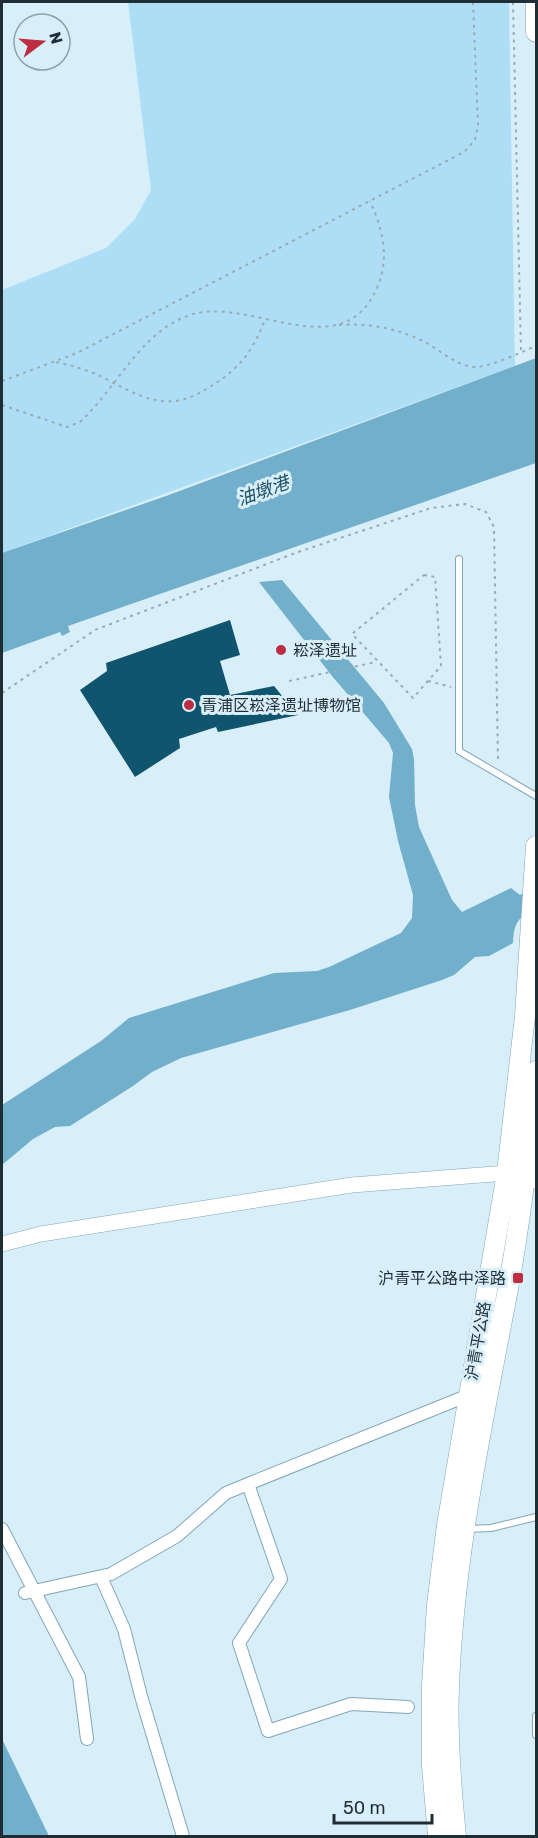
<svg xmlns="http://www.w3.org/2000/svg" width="538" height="1838" font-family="Rubik,'Noto Sans SC',sans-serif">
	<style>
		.green { fill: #aedef5 }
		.water { fill: #72afcb }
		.building { fill: #11546d }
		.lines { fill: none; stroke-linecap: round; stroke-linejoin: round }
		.service-casing { stroke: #81a6b7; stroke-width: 8 }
		.minor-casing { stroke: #81a6b7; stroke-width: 14 }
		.tertiary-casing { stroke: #81a6b7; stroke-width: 16 }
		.trunk-casing { stroke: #81a6b7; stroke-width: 21 }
		.path { stroke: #98acb6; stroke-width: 2; stroke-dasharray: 3 4.5; stroke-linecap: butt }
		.service { stroke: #fff; stroke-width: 6 }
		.minor { stroke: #fff; stroke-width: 12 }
		.tertiary { stroke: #fff; stroke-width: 15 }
		.trunk { stroke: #fff; stroke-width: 20 }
		.poi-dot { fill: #bd2c40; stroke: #d8effa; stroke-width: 2 }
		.labels { text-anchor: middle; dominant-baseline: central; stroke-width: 6; stroke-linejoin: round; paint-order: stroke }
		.poi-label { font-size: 16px; fill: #1f2e35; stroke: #d8effa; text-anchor: start }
		.street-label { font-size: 16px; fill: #1f2e35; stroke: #d8effa }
		.water-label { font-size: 18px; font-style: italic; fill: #1d4f64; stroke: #d8effa }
	</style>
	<rect width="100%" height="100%" fill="#d8effa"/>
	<polygon class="green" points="128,2 509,2 515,366 2,553 2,290 106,248 135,219 151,190"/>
	<g class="water">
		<polygon points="536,358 536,463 68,626 70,632 62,636 60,632 2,653 2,553 166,496"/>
		<path d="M282,580L384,703L412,749L414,759L415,805L419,827L452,900L462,912L511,888L520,895L536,886V908C518,918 514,922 513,943L489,956L475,957L454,975L442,980L350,1010L181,1058L152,1072L133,1086L70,1126L55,1127L33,1139L2,1165V1105L101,1041L129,1018L274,973L317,971L329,967L401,933L412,918L413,895L398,841L389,797L393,753L389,743L332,676L259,582Z"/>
		<polygon points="2,1739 49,1836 2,1836"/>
	</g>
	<polygon class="building" points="230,620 240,655 220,661 230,695 274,686 298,715 218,732 216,727 179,739 180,748 135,777 80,690 107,671 106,663"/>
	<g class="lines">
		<defs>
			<g id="service">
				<polyline points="459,559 459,751 536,796"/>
				<polyline points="467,1529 491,1528 536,1517"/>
				<polyline points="536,1716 536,1735"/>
			</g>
			<g id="minor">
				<polyline points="2,1529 79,1677 87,1739"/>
				<polyline points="101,1577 124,1629 141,1696 183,1836"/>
				<polyline points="25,1593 111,1574 177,1536 226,1493 248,1484"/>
				<polyline points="408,1707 351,1704 268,1731 239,1643 281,1579 248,1484 469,1395"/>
			</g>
			<polyline id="tertiary" points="2,1244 41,1234 352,1185 507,1173 536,1181"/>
			<g id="trunk">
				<polyline points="536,2 536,32"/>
				<polyline points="438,1836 432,1766 432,1685 437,1605 447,1525 507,1173 525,1016 536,846"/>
				<path d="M456,1836C451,1787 447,1737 449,1687C454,1549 485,1413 510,1278C522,1209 530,1140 536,1071"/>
			</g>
		</defs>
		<use href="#service" class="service-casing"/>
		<use href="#minor" class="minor-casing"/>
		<use href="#tertiary" class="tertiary-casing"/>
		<use href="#trunk" class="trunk-casing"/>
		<g class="path">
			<polyline points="513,2 521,352"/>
			<path d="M339,325C368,323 395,328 421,340C438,348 455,366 475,367C491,367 521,352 536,346"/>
			<path d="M56,362C70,365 83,369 96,374C120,385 146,404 174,401C189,400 204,391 216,383C242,366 255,347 265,319"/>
			<polyline points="2,381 77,353 464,152 475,140 478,125 473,2"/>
			<path d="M2,405L67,427L80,422C117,388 140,332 190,315C250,295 341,369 377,288C390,258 383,230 370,201"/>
			<polygon points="424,575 435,577 441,666 413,698 352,634"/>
			<polyline points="289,681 376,662"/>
			<polyline points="428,681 451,687"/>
			<polyline points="2,693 95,630 298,552 431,508 465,504 486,512 494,527 498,762"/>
		</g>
		<use href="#service" class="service"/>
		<use href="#minor" class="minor"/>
		<use href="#tertiary" class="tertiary"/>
		<use href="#trunk" class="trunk"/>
	</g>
	<g class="poi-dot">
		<circle cx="281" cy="650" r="6"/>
		<circle cx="189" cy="705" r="6"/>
		<rect x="512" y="1272" width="12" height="12" rx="3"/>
	</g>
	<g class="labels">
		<g class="poi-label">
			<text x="293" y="650">崧泽遗址</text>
			<text x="201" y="705">青浦区崧泽遗址博物馆</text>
			<text x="506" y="1278" text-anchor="end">沪青平公路中泽路</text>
		</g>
		<g class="street-label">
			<text transform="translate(478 1341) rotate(-80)">沪青平公路</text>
		</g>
		<g class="water-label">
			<text transform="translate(263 491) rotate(-20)">油墩港</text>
		</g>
	</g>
	<rect width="538" height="1838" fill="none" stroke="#1f2e35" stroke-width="6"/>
	<g transform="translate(42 42) rotate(74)"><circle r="28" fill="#d8effa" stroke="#8ea2ab" stroke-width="1.5"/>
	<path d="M0-4.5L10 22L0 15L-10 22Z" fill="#bd2c40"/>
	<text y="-9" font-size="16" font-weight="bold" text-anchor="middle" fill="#1f2e35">N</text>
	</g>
	<path d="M334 1814v9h98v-9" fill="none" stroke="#1f2e35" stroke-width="3"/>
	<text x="343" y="1814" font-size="18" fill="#1f2e35" stroke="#d8effa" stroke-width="4.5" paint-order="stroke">50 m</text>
</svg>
